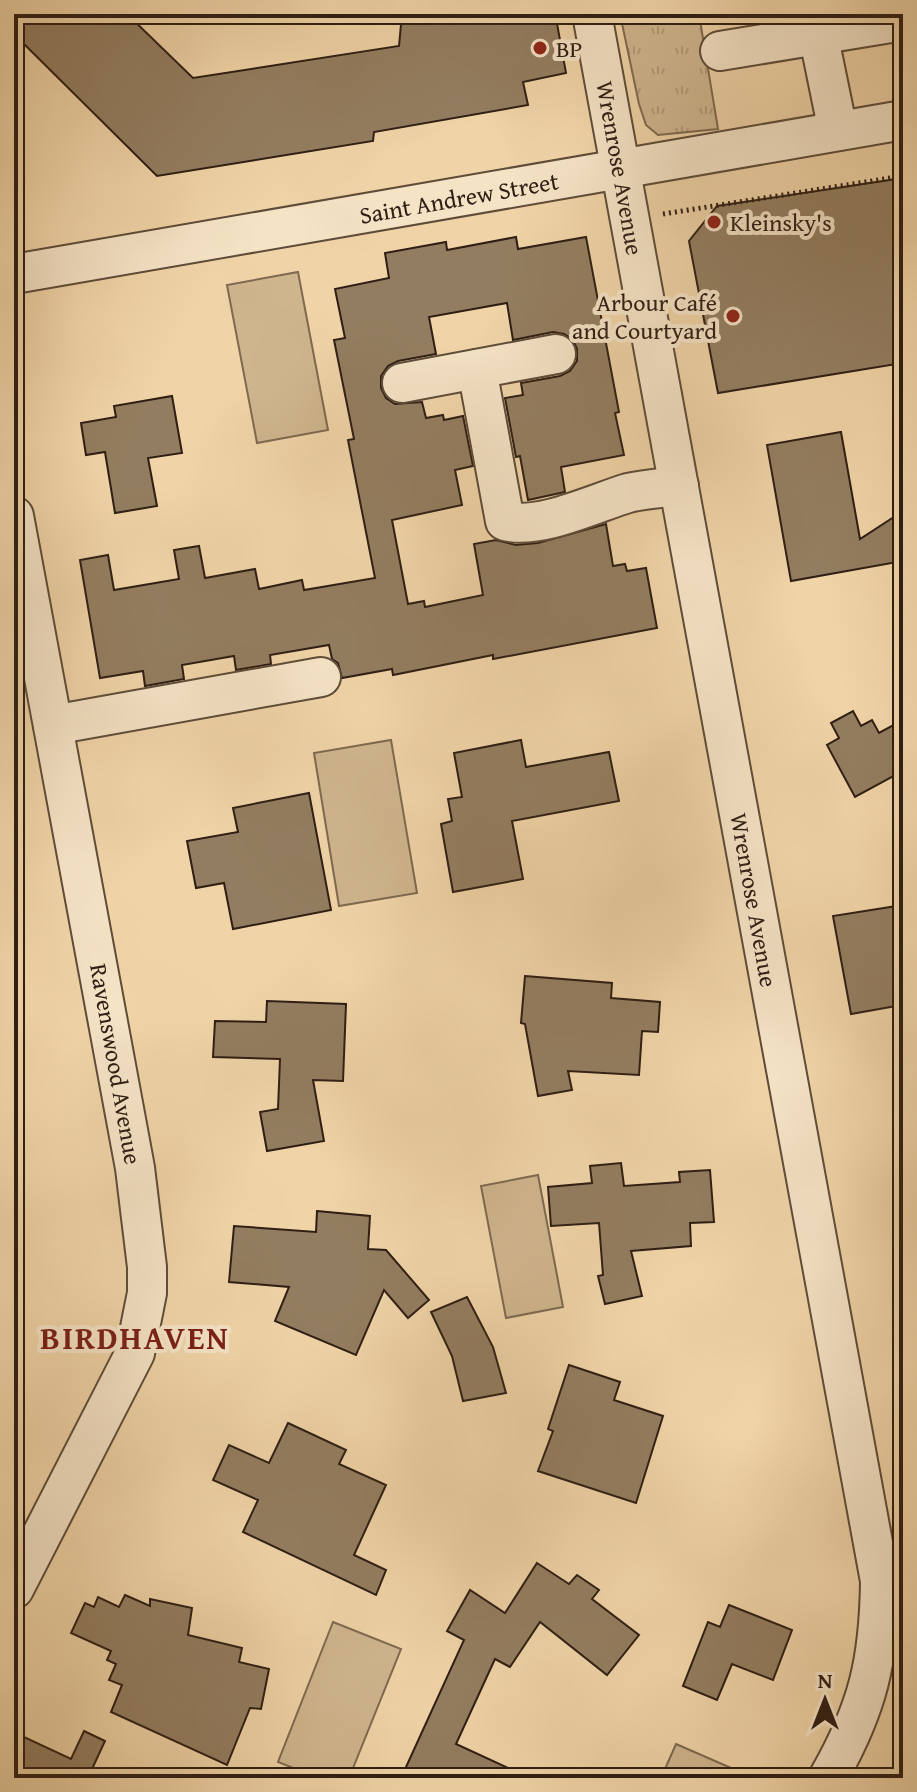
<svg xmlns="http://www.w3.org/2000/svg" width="917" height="1792" font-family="'Gentium Book Plus',serif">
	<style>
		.grass { fill: url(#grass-tufts); stroke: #7e6a51; stroke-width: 2 }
		.park { fill: #cfb58e; stroke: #7e6a51; stroke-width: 2 }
		.building { fill: #937d60; stroke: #2e1e14; stroke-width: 2 }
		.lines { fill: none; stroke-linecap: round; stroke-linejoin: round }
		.minor-casing { stroke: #5e4c39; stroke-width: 42 }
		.path { stroke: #2e1e14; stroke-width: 5; stroke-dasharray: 2 4; stroke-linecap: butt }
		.minor { stroke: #f5e3c6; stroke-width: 38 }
		.poi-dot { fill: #8f2418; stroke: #f5e3c6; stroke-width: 3 }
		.labels { text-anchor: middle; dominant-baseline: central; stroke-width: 8; stroke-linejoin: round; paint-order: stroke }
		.poi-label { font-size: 24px; fill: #2e1e14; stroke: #f5e3c6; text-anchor: start }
		.street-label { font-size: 24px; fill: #2e1e14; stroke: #f5e3c6 }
		.district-label { font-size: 32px; font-weight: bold; letter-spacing: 2px; fill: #7a1f14; stroke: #f5e3c6 }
	</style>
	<defs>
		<pattern id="grass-tufts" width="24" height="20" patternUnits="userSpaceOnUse" patternTransform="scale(2)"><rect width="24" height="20" fill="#cfb58e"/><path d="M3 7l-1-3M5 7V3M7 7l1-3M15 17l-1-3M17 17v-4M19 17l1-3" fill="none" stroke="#b29b7a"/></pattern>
	</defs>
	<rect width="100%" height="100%" fill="#f0d4a7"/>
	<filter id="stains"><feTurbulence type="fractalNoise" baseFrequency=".0025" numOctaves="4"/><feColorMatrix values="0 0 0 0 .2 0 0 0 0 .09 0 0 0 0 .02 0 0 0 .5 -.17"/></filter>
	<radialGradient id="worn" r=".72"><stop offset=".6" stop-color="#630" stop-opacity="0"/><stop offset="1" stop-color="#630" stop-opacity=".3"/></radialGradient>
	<polygon class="grass" points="620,14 699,14 718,129 658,135 646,125 639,104"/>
	<g class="park">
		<polygon points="298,272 328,430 257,443 227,285"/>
		<polygon points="391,740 417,893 339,906 314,753"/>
		<polygon points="538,1175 563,1307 506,1318 481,1186"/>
		<polygon points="333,1622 401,1649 349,1778 318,1778 278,1762"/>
		<polygon points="676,1744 745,1774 743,1778 661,1778"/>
	</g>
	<g class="building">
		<polygon points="14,14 127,14 193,78 399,46 402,14 514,14 556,18 566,73 523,82 528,105 374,132 373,141 157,176 23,43 14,42"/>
		<polygon points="903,178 903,363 718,393 689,241 717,206"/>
		<polygon points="516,237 518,249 586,237 619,412 615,413 624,455 561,467 565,492 528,500 520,456 516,457 505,398 523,395 521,383 560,376 570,371 577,361 577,349 573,340 564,334 553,332 513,340 507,303 429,317 436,354 398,361 388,366 381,376 381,388 386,398 395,404 422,402 426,418 443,415 444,420 463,416 473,466 455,470 462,505 392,520 408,604 424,601 425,607 483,595 474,544 496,540 516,545 538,543 606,524 613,566 625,564 627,571 646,568 657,628 493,659 493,655 393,675 392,669 342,678 338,663 332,659 329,645 270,655 271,664 236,670 234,656 182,665 184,679 145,686 143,671 100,678 80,560 108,555 114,590 179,579 174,550 199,546 205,578 255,569 259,589 302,580 304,590 375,578 348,440 354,439 334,340 345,338 335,289 389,278 385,253 446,242 447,250"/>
		<polygon points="172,396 182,453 148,458 157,506 115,513 105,452 86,455 81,423 116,417 114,406"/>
		<polygon points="841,432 860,539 903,511 903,561 791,581 767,445"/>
		<polygon points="853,711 861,726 872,720 879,733 903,720 903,771 855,797 827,745 839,738 831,723"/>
		<polygon points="521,740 526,767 609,752 619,801 512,821 523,879 453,892 441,824 452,821 448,799 462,797 454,753"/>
		<polygon points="309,793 331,910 233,929 224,883 196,888 187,841 238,832 233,808"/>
		<polygon points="903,905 903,967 895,968 902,1005 851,1014 833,916"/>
		<polygon points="525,976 612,983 611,998 660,1002 658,1032 642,1031 639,1075 568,1071 572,1090 538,1096 525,1024 521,1023"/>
		<polygon points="267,1001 346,1004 343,1081 313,1080 324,1141 267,1151 260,1112 278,1109 280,1059 213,1057 215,1021 266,1022"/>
		<polygon points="621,1163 624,1186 680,1182 679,1172 710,1170 714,1222 690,1223 691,1246 631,1251 642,1296 605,1304 598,1276 603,1275 599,1223 551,1226 548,1187 592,1183 590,1166"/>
		<polygon points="317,1211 370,1216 368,1249 386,1250 429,1300 408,1318 384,1290 356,1355 275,1321 289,1287 229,1282 234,1226 316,1232"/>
		<polygon points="467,1297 493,1347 506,1393 463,1401 452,1356 431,1312"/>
		<polygon points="569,1365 620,1382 614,1400 663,1416 636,1503 538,1471 553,1431 548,1429"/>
		<polygon points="288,1423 346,1450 339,1464 386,1485 354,1555 386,1570 376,1595 243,1532 258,1500 213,1480 229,1445 269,1463"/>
		<polygon points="537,1563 569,1584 577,1575 599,1590 592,1599 639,1635 607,1675 540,1622 510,1667 495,1659 456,1744 530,1778 401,1778 464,1640 447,1631 470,1590 505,1613"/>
		<polygon points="125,1595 150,1606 150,1599 192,1608 188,1635 242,1648 239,1662 269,1669 261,1709 250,1708 227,1765 111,1712 122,1685 109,1680 116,1664 107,1660 111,1651 71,1633 85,1603 94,1607 98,1597 119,1607"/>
		<polygon points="729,1605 792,1630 773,1680 732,1664 717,1700 683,1686 708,1622 720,1627"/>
		<polygon points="84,1731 105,1741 92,1769 111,1778 14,1778 14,1754 22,1736 71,1759"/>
	</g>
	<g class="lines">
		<defs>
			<g id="minor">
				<path d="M592,14L880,1581C879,1661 868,1708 828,1778"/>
				<polyline points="814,14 838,131"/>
				<polyline points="720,51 903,21"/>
				<polyline points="14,274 903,120"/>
				<path d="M477,369L505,521C540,530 595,503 628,493C645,489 662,488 679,486"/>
				<polyline points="402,383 556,354"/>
				<polyline points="14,516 135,1168 147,1267 147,1293 135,1353 14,1589"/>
				<polyline points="53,725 321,677"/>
			</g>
		</defs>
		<use href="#minor" class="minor-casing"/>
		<polyline class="path" points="663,214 903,176"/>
		<use href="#minor" class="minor"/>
	</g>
	<g class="poi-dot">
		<circle cx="540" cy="48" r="8"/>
		<circle cx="714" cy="222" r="8"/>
		<circle cx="733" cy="316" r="8"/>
	</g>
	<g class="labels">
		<g class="poi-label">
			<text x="556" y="48">BP</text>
			<text x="730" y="222">Kleinsky's</text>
			<text x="717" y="302" text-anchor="end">Arbour Café<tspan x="717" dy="28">and Courtyard</tspan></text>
		</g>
		<g class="street-label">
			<text transform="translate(620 168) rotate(80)">Wrenrose Avenue</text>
			<text transform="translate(459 198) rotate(-10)">Saint Andrew Street</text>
			<text transform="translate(754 900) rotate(80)">Wrenrose Avenue</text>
			<text transform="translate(116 1064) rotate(80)">Ravenswood Avenue</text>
		</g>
		<g class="district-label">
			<text x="135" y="1337">BIRDHAVEN</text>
		</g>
	</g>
	<rect width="917" height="1792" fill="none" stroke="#f0d4a7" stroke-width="48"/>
	<rect x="16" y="16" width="885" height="1760" fill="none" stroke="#2e1e14" stroke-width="4"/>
	<rect x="24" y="24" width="869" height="1744" fill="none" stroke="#2e1e14" stroke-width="2"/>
	<g transform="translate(825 1700)" stroke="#f5e3c6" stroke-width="6" paint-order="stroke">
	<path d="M0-6L14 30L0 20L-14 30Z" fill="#2e1e14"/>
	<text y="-12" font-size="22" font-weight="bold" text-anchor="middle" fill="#2e1e14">N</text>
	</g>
	<rect width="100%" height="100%" filter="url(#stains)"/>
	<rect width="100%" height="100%" fill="url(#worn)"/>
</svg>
